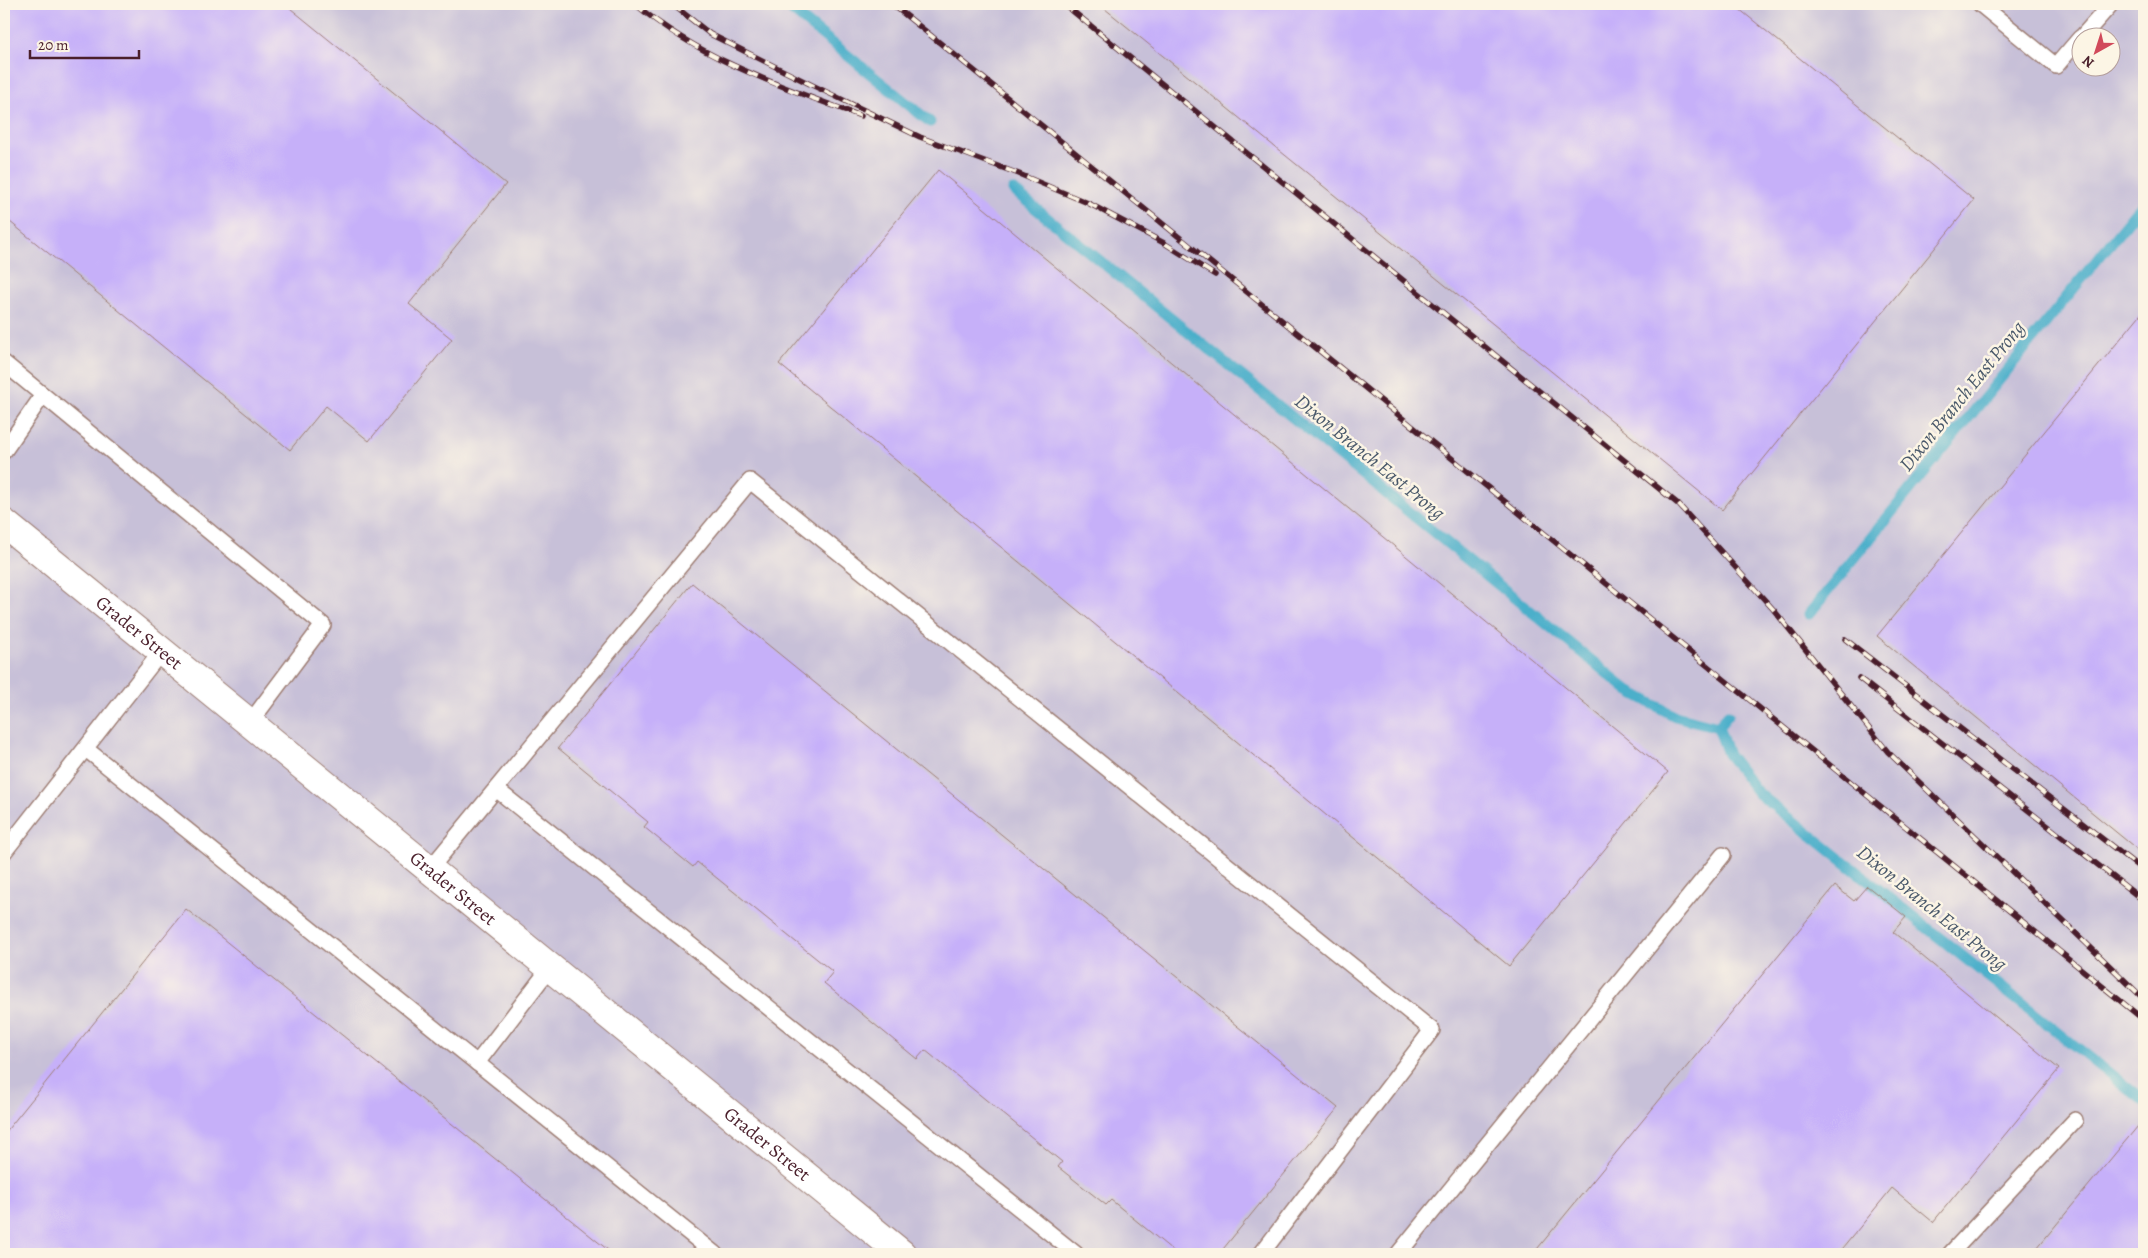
<svg xmlns="http://www.w3.org/2000/svg" width="2148" height="1258" font-family="Alegreya,serif">
	<style>
		.industrial { fill: #c7c0d8; fill-rule: evenodd }
		.lines { fill: none; stroke-linecap: round; stroke-linejoin: round }
		.stream { stroke: #4bafca; stroke-width: 11 }
		.building { fill: #c6b0f9 }
		.lane-casing { stroke: #9e7e74; stroke-width: 18 }
		.street-casing { stroke: #9e7e74; stroke-width: 30 }
		.lane { stroke: #fff; stroke-width: 15 }
		.street { stroke: #fff; stroke-width: 28 }
		.rail-casing { stroke: #4a1f2b; stroke-width: 5.5 }
		.rail { stroke: #fcf5e5; stroke-width: 4; stroke-dasharray: 11; stroke-linecap: butt }
		.labels { text-anchor: middle; dominant-baseline: central; stroke-width: 5; stroke-linejoin: round; paint-order: stroke }
		.street-label { font-size: 19px; fill: #4a1f2b; stroke: #fcf5e5 }
		.water-label { font-size: 20px; font-style: italic; fill: #4a596b; stroke: #fcf5e5 }
	</style>
	<rect width="100%" height="100%" fill="#fcf5e5"/>
	<filter id="ink" filterUnits="userSpaceOnUse"><feTurbulence type="fractalNoise" baseFrequency=".02" numOctaves="2"/><feDisplacementMap in="SourceGraphic" scale="10" xChannelSelector="R" yChannelSelector="G"/><feConvolveMatrix kernelMatrix="1 2 1 2 8 2 1 2 1" color-interpolation-filters="sRGB"/></filter>
	<filter id="wash" filterUnits="userSpaceOnUse"><feTurbulence type="fractalNoise" baseFrequency=".0096" numOctaves="4" result="noise"/><feDisplacementMap in="SourceGraphic" scale="20" xChannelSelector="R" yChannelSelector="G"/><feGaussianBlur stdDeviation="1.12" result="paint"/><feColorMatrix in="noise" values="0 0 0 0 0 0 0 0 0 0 0 0 0 0 0 0 0 1.4 0 .05"/><feComposite in="paint" operator="in"/></filter>
	<g filter="url(#wash)">
		<rect width="100%" height="100%" fill="#f1ddbd"/>
		<path class="industrial" d="M4,4H2144V1254H4ZM2080,38H2110V68H2080Z"/>
		<g class="lines">
			<g class="stream">
				<polyline points="784,4 930,122"/>
				<polyline points="1013,190 1629,691 1675,716 1718,727"/>
				<polyline points="1809,614 2144,202"/>
				<polyline points="1728,715 1718,727 1728,754 1758,793 2144,1101"/>
			</g>
		</g>
		<g id="blocks">
			<g class="building">
				<polygon points="4,4 285,4 506,184 409,304 452,339 369,441 326,406 290,450 4,217"/>
				<polygon points="1099,4 1733,4 1974,200 1722,510"/>
				<polygon points="938,170 1668,772 1509,966 779,364"/>
				<polygon points="2144,310 2144,855 1877,636"/>
				<polygon points="692,583 1338,1108 1219,1254 1177,1254 1111,1200 1106,1205 1058,1167 1062,1162 925,1050 917,1059 824,983 833,972 697,862 693,867 644,827 648,822 558,748"/>
				<polygon points="1835,886 1854,901 1867,886 1906,917 1893,932 2059,1069 1933,1222 1892,1188 1838,1254 1533,1254"/>
				<polygon points="186,909 613,1254 4,1254 4,1134"/>
				<polygon points="2138,1126 2144,1131 2144,1254 2032,1254"/>
			</g>
		</g>
	</g>
	<g filter="url(#ink)">
		<use href="#blocks" fill-opacity="0" stroke="#9e7e74" stroke-width="1"/>
		<g class="lines">
			<defs>
				<g id="lane">
					<polyline points="1980,4 2056,66 2080,38"/>
					<polyline points="2081,38 2111,4"/>
					<polyline points="4,363 43,395 4,451"/>
					<polyline points="43,395 323,625 249,724"/>
					<polyline points="86,749 715,1254"/>
					<polyline points="496,789 1076,1254"/>
					<polyline points="4,852 161,652"/>
					<polyline points="429,870 750,481 1432,1030 1261,1254"/>
					<polyline points="477,1063 549,969"/>
					<polyline points="1398,1254 1723,855"/>
					<polyline points="1950,1254 2075,1120"/>
				</g>
				<g id="street">
					<path id="s1" d="M4,523L902,1254"/>
				</g>
			</defs>
			<use href="#lane" class="lane-casing"/>
			<use href="#street" class="street-casing"/>
			<use href="#lane" class="lane"/>
			<use href="#street" class="street"/>
			<defs>
				<g id="rail">
					<path d="M635,4C700,59 782,87 861,116"/>
					<polyline points="672,4 710,34 814,86 920,137 1019,174 1088,203 1164,243 1215,275"/>
					<polyline points="892,4 2144,1020"/>
					<polyline points="1064,4 1678,504 1773,609 1888,752 2144,999"/>
					<polyline points="1845,639 2144,871"/>
					<polyline points="1859,678 2144,901"/>
				</g>
			</defs>
			<use href="#rail" class="rail-casing"/>
			<use href="#rail" class="rail"/>
		</g>
	</g>
	<g class="labels">
		<g class="street-label">
			<text stroke="none"><textPath href="#s1" startOffset="174">Grader Street</textPath></text>
			<text stroke="none"><textPath href="#s1" startOffset="579">Grader Street</textPath></text>
			<text stroke="none"><textPath href="#s1" startOffset="984">Grader Street</textPath></text>
		</g>
		<g class="water-label">
			<text transform="translate(1962 396) rotate(-51)">Dixon Branch East Prong</text>
			<text transform="translate(1370 457) rotate(39)">Dixon Branch East Prong</text>
			<text transform="translate(1932 908) rotate(39)">Dixon Branch East Prong</text>
		</g>
	</g>
	<rect width="2148" height="1258" fill="none" stroke="#fcf5e5" stroke-width="20"/>
	<g transform="translate(2096 52) rotate(219)"><circle r="24" fill="#fcf5e5" stroke="#b59f9b"/>
	<path d="M0-4L9 19L0 12L-9 19Z" fill="#d1495b"/>
	<text y="-8" font-size="14" font-weight="bold" text-anchor="middle" fill="#4a1f2b">N</text>
	</g>
	<path d="M30 50v8h109v-8" fill="none" stroke="#4a1f2b" stroke-width="2.5"/>
	<text x="38" y="50" font-size="15" fill="#4a1f2b" stroke="#fcf5e5" stroke-width="4" paint-order="stroke">20 m</text>
</svg>
